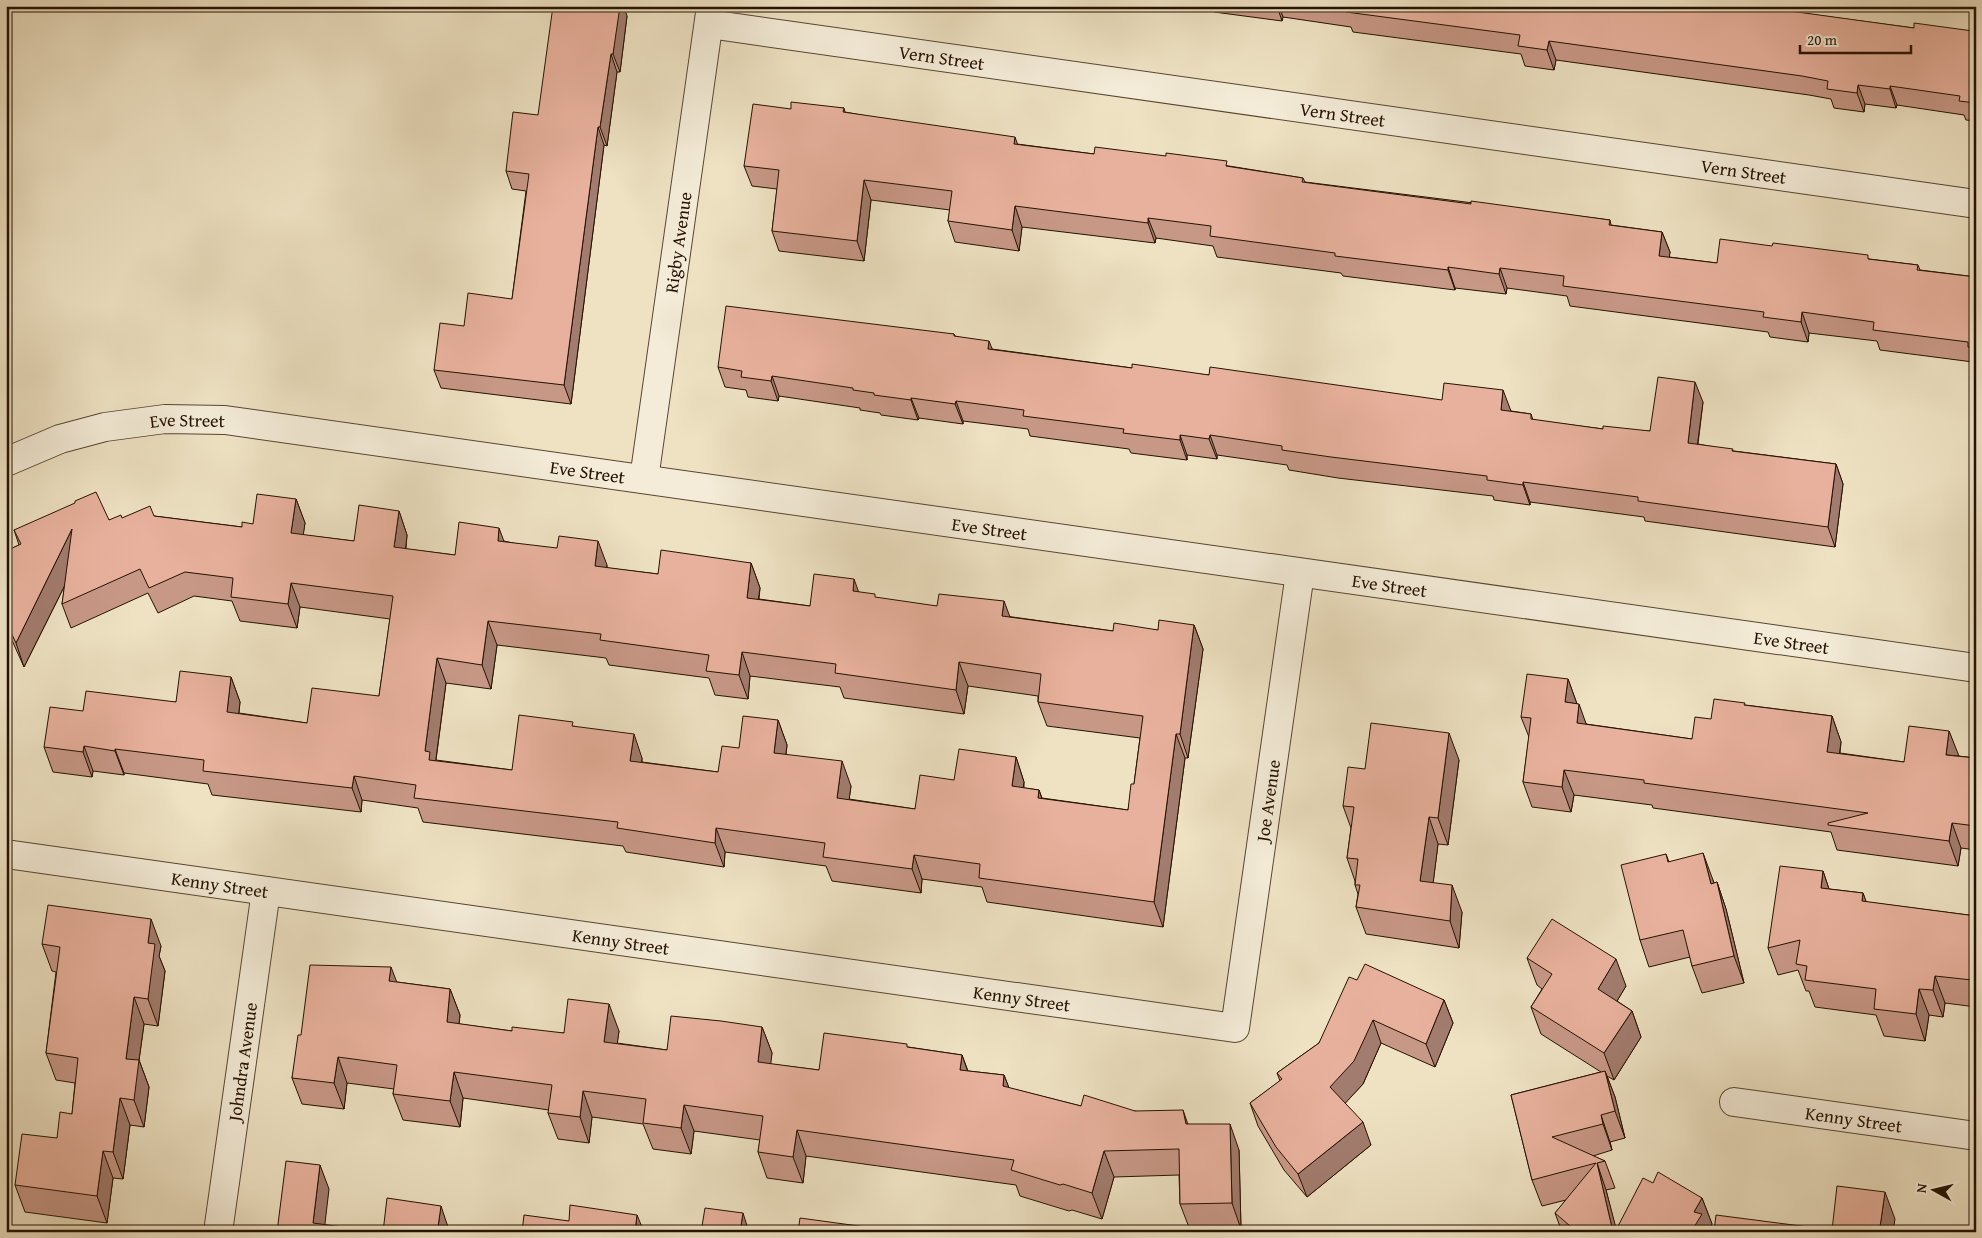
<svg xmlns="http://www.w3.org/2000/svg" width="1982" height="1238" font-family="'Gentium Book Plus',serif">
	<style>
		.lines { fill: none; stroke-linecap: round; stroke-linejoin: round }
		.minor-casing { stroke: #564631; stroke-width: 30 }
		.minor { stroke: #f4ecd8; stroke-width: 28 }
		.wall { fill: #c89887; stroke: #241200; fill-rule: evenodd }
		.shaded-wall { fill: #a27c6e; stroke: #241200 }
		.building { fill: #e8b19d; stroke: #241200; fill-rule: evenodd }
		.labels { text-anchor: middle; dominant-baseline: central; stroke-width: 4.5; stroke-linejoin: round; paint-order: stroke }
		.street-label { font-size: 18px; fill: #241200; stroke: #f4ecd8 }
	</style>
	<rect width="100%" height="100%" fill="#eee2c3"/>
	<filter id="stains"><feTurbulence type="fractalNoise" baseFrequency=".004" numOctaves="4"/><feColorMatrix values="0 0 0 0 .2 0 0 0 0 .09 0 0 0 0 .02 0 0 0 .5 -.17"/></filter>
	<radialGradient id="worn" r=".72"><stop offset=".6" stop-color="#630" stop-opacity="0"/><stop offset="1" stop-color="#630" stop-opacity=".3"/></radialGradient>
	<g class="lines">
		<defs>
			<g id="minor">
				<path id="s1" d="M709,24L1976,204"/>
				<path id="s2" d="M6,462L60,439L105,427L165,419L225,420L1976,668"/>
				<path id="s3" d="M644,479L711,6"/>
				<path id="s4" d="M6,854L1235,1028L1300,573"/>
				<path id="s5" d="M1734,1102L1976,1136"/>
				<path id="s6" d="M218,1232L266,891"/>
			</g>
		</defs>
		<use href="#minor" class="minor-casing"/>
		<use href="#minor" class="minor"/>
	</g>
	<g class="wall">
		<polygon points="1211,6 1769,6 1770,9 1914,28 1973,31 1974,35 1976,36 1976,121 1966,120 1964,115 1897,105 1896,108 1865,104 1864,112 1834,108 1831,99 1809,95 1556,60 1554,70 1525,66 1521,54 1353,32 1351,27 1283,17 1282,21 1214,12 1212,6"/>
		<polygon points="627,16 620,72 617,72 607,146 604,145 571,404 441,388 434,370 464,326 512,299 526,191 512,189 506,171 538,115"/>
		<polygon points="844,108 845,112 1017,144 1094,154 1229,166 1303,178 1305,182 1610,220 1611,225 1662,232 1670,252 1669,257 1717,263 1869,259 1918,265 1920,270 1976,277 1976,367 1973,362 1880,350 1877,341 1809,333 1808,342 1770,337 1768,332 1570,306 1567,296 1507,288 1506,294 1455,288 1455,290 1343,276 1341,273 1217,257 1213,246 1156,238 1155,243 1022,227 1019,251 955,242 948,221 950,210 871,200 864,261 779,251 772,231 777,189 752,186 744,166 791,109"/>
		<polygon points="954,334 955,336 992,349 1132,368 1209,375 1511,411 1531,414 1533,420 1603,429 1650,431 1703,402 1698,444 1734,451 1836,464 1843,484 1835,547 1645,521 1644,517 1530,502 1530,505 1494,500 1493,496 1338,478 1289,470 1287,465 1217,455 1217,459 1187,455 1187,460 1131,453 1129,449 1030,436 1028,429 963,421 963,424 919,418 918,420 881,415 880,413 860,410 860,408 779,396 778,401 748,397 746,390 725,387 718,367"/>
		<path d="M296,499L305,523L303,535L354,541L399,511L407,535L406,549L455,555L504,541L607,565V568L658,574L751,563L760,588L759,599L810,606L859,592L876,598L1113,631L1158,630L1194,625L1203,649L1188,758H1185L1163,927L987,902L982,887L922,879L921,893L832,881L826,866L725,852L724,867L626,852L623,846L423,822L418,808L362,800L361,812L212,795L208,784L124,773V775L93,771L92,777L53,772L44,747L83,711L176,702L231,677L240,702L239,713L307,723L379,696L390,619L300,607L297,628L240,621L232,601L194,596L158,613L148,593L71,628L62,604L65,585L24,667L6,627V551L19,545L14,530L109,520L154,516L242,527L253,524ZM497,645L606,658L609,665L709,678L715,695L748,699L750,676L840,687L844,698L964,714L968,686L1038,696V702L1047,726L1140,738L1134,784L1128,810L1042,798L1039,790L1024,788V782L1016,757L954,780L915,809L849,799L851,786L786,755L787,745L778,720L739,748L718,772L642,762V758L574,726L512,770L436,760L446,683L491,689Z"/>
		<polygon points="6,661 9,668 6,669"/>
		<polygon points="1568,679 1577,704 1586,724 1692,739 1711,719 1745,705 1832,716 1841,742 1840,753 1904,762 1949,731 1958,756 1976,758 1976,850 1961,848 1958,866 1837,850 1831,832 1653,808 1652,805 1574,795 1571,812 1532,807 1523,782 1529,737 1521,717"/>
		<polygon points="1459,760 1448,845 1438,844 1433,883 1462,912 1459,948 1366,934 1356,907 1358,894 1355,885 1355,881 1347,858 1351,828 1343,806 1365,769"/>
		<polygon points="1666,854 1669,862 1713,880 1714,883 1717,882 1726,909 1744,983 1702,993 1692,966 1690,957 1649,967 1640,940"/>
		<polygon points="1823,871 1829,889 1863,893 1866,902 1976,916 1976,1007 1945,1003 1943,1017 1929,1015 1925,1041 1884,1036 1876,1015 1815,1007 1809,991 1806,991 1798,970 1778,975 1768,948"/>
		<polygon points="42,944 161,946 159,956 165,971 158,1026 144,1024 139,1060 149,1087 144,1127 130,1125 123,1179 113,1178 107,1223 25,1212 15,1185 57,1138 72,1114 75,1083 56,1080 46,1053 56,972 52,971"/>
		<polygon points="1527,958 1626,986 1617,1001 1632,1011 1641,1037 1614,1080 1607,1076 1615,1097 1625,1138 1610,1142 1612,1150 1593,1156 1605,1161 1615,1188 1606,1190 1616,1230 1653,1183 1702,1198 1712,1224 1708,1230 1709,1232 1562,1232 1555,1213 1566,1200 1542,1206 1532,1180 1511,1095 1601,1072 1541,1034 1531,1007 1542,989 1537,985"/>
		<polygon points="1357,980 1444,1000 1453,1023 1435,1067 1381,1043 1363,1084 1345,1103 1371,1145 1307,1197 1284,1170 1258,1126 1250,1103 1280,1081 1277,1073 1319,1043"/>
		<polygon points="397,982 450,989 460,1015 459,1024 512,1031 564,1033 619,1031 617,1043 667,1050 762,1027 772,1053 770,1064 819,1070 908,1047 962,1055 968,1071 1004,1075 1009,1088 1081,1106 1135,1111 1188,1124 1239,1150 1241,1229 1190,1230 1180,1204 1179,1175 1114,1177 1102,1219 1072,1210 1069,1211 1020,1196 1016,1185 806,1156 803,1183 767,1178 758,1152 760,1140 694,1131 691,1154 653,1149 643,1124 592,1117 589,1143 558,1139 548,1113 549,1110 463,1098 460,1127 403,1120 393,1094 394,1089 347,1083 344,1109 302,1104 292,1078 301,1035"/>
	</g>
	<g class="shaded-wall">
		<polygon points="618,6 624,6 627,16 620,72 613,54"/>
		<polygon points="1277,6 1279,6 1283,17 1282,21"/>
		<polygon points="1549,41 1556,60 1554,70 1547,50"/>
		<polygon points="611,54 617,72 607,146 600,127"/>
		<polygon points="1858,85 1865,104 1864,112 1857,93"/>
		<polygon points="1890,86 1897,105 1896,108 1890,89"/>
		<polygon points="598,127 604,145 571,404 564,385"/>
		<polygon points="1015,137 1022,157 1014,144"/>
		<polygon points="864,180 871,200 864,261 857,241"/>
		<polygon points="1015,206 1022,227 1019,251 1012,230"/>
		<polygon points="1148,218 1156,238 1155,243 1148,223"/>
		<polygon points="1662,232 1670,252 1667,276 1659,256"/>
		<polygon points="1448,267 1455,288 1455,290 1448,270"/>
		<polygon points="1500,268 1507,288 1506,294 1499,274"/>
		<polygon points="1802,312 1809,333 1808,342 1801,322"/>
		<polygon points="989,341 997,361 988,349"/>
		<polygon points="772,376 779,396 778,401 771,381"/>
		<polygon points="1695,382 1703,402 1695,463 1688,443"/>
		<polygon points="1503,390 1511,411 1508,430 1501,410"/>
		<polygon points="911,398 919,418 918,420 911,400"/>
		<polygon points="956,401 963,421 963,424 955,404"/>
		<polygon points="1180,435 1187,455 1187,460 1180,440"/>
		<polygon points="1210,435 1217,455 1217,459 1209,439"/>
		<polygon points="1836,464 1843,484 1835,547 1828,527"/>
		<polygon points="1523,482 1530,502 1530,505 1523,485"/>
		<polygon points="296,499 305,523 300,557 291,533"/>
		<polygon points="399,511 407,535 403,572 394,547"/>
		<polygon points="499,528 508,552 498,541"/>
		<polygon points="72,529 81,553 24,667 16,643"/>
		<polygon points="598,541 607,565 604,590 595,566"/>
		<polygon points="751,563 760,588 755,622 747,598"/>
		<polygon points="854,579 863,604 853,591"/>
		<polygon points="291,583 300,607 297,628 288,604"/>
		<polygon points="1004,601 1013,625 1002,616"/>
		<polygon points="488,621 497,645 491,689 482,665"/>
		<polygon points="1194,625 1203,649 1188,758 1180,734"/>
		<polygon points="742,652 750,676 748,699 739,675"/>
		<polygon points="437,658 446,683 435,766 438,784 425,751"/>
		<polygon points="959,662 968,686 964,714 956,690"/>
		<polygon points="231,677 240,702 236,736 227,712"/>
		<polygon points="1568,679 1577,704 1565,702"/>
		<polygon points="1579,704 1588,729 1577,723"/>
		<polygon points="1832,716 1841,742 1836,777 1827,752"/>
		<polygon points="778,720 787,745 783,778 774,753"/>
		<polygon points="1949,731 1959,756 1946,755"/>
		<polygon points="1449,733 1459,760 1448,845 1438,818"/>
		<polygon points="634,734 642,758 639,785 630,761"/>
		<polygon points="1176,734 1185,758 1163,927 1154,902"/>
		<polygon points="84,746 93,771 92,777 83,752"/>
		<polygon points="115,749 124,773 124,775 115,751"/>
		<polygon points="1016,757 1024,782 1020,810 1012,786"/>
		<polygon points="842,761 851,786 846,822 837,798"/>
		<polygon points="1564,770 1574,795 1571,812 1562,787"/>
		<polygon points="354,776 362,800 361,812 352,788"/>
		<polygon points="1039,790 1047,814 1038,798"/>
		<polygon points="1429,817 1438,844 1430,908 1420,881"/>
		<polygon points="1952,823 1961,848 1958,866 1949,841"/>
		<polygon points="716,828 725,852 724,867 715,843"/>
		<polygon points="1703,853 1713,880 1721,911 1711,884"/>
		<polygon points="914,855 922,879 921,893 912,869"/>
		<polygon points="1823,871 1832,898 1821,888"/>
		<polygon points="1717,882 1726,909 1744,983 1734,956"/>
		<polygon points="1452,885 1462,912 1459,948 1450,921"/>
		<polygon points="1863,893 1873,920 1862,901"/>
		<polygon points="151,919 161,946 159,956 165,971 158,1026 148,999 148,943"/>
		<polygon points="1976,950 1976,992 1972,980"/>
		<polygon points="1616,959 1626,986 1608,1016 1598,989"/>
		<polygon points="391,967 401,993 389,981"/>
		<polygon points="1935,976 1945,1003 1943,1017 1933,990"/>
		<polygon points="450,989 460,1015 456,1048 447,1022"/>
		<polygon points="1919,989 1929,1015 1925,1041 1916,1014"/>
		<polygon points="134,997 144,1024 139,1060 149,1087 144,1127 134,1100 126,1059"/>
		<polygon points="1444,1000 1453,1023 1435,1067 1426,1044"/>
		<polygon points="609,1004 619,1031 614,1068 604,1042"/>
		<polygon points="1632,1011 1641,1037 1614,1080 1604,1053"/>
		<polygon points="1373,1020 1381,1043 1363,1084 1339,1110 1330,1087"/>
		<polygon points="762,1027 772,1053 768,1088 758,1062"/>
		<polygon points="962,1055 971,1081 960,1070"/>
		<polygon points="338,1057 347,1083 344,1109 334,1083"/>
		<polygon points="1605,1071 1615,1097 1625,1138 1615,1111"/>
		<polygon points="454,1072 463,1098 460,1127 450,1101"/>
		<polygon points="1004,1075 1014,1101 1003,1086"/>
		<polygon points="583,1091 592,1117 589,1143 580,1117"/>
		<polygon points="120,1098 130,1125 123,1179 113,1152"/>
		<polygon points="684,1105 694,1131 691,1154 681,1128"/>
		<polygon points="1183,1110 1192,1136 1186,1124"/>
		<polygon points="1601,1115 1610,1142 1612,1150 1603,1124"/>
		<polygon points="1363,1122 1371,1145 1307,1197 1298,1174"/>
		<polygon points="1230,1124 1239,1150 1241,1229 1232,1203"/>
		<polygon points="797,1130 806,1156 803,1183 793,1157"/>
		<polygon points="103,1151 113,1178 107,1223 97,1196"/>
		<polygon points="1104,1151 1114,1177 1102,1219 1092,1193"/>
		<polygon points="1597,1163 1606,1190 1617,1232 1613,1232"/>
		<polygon points="320,1165 329,1189 324,1232 313,1223"/>
		<polygon points="1885,1192 1895,1219 1893,1232 1880,1227"/>
		<polygon points="1702,1198 1712,1224 1708,1230 1709,1232 1691,1232 1694,1212"/>
		<polygon points="441,1206 449,1230 438,1227"/>
		<polygon points="743,1213 749,1232 740,1232"/>
		<polygon points="637,1215 644,1232 635,1232"/>
	</g>
	<g class="building">
		<polygon points="553,6 620,6 613,54 611,54 600,127 598,127 564,385 434,370 440,323 464,326 468,293 512,299 529,174 506,171 513,112 538,115"/>
		<polygon points="1335,6 1768,6 1768,8 1914,28 1914,23 1973,31 1972,35 1976,36 1976,103 1959,101 1960,96 1890,86 1890,89 1858,85 1857,93 1827,89 1828,81 1802,76 1549,41 1547,50 1518,46 1520,35 1346,12 1347,8"/>
		<polygon points="791,102 844,108 843,112 1015,137 1014,144 1094,154 1095,147 1166,156 1166,153 1227,161 1226,166 1303,178 1302,182 1471,204 1471,201 1610,220 1609,225 1662,232 1659,256 1717,263 1720,239 1772,246 1773,243 1868,255 1868,259 1918,265 1917,270 1976,277 1976,348 1968,347 1968,342 1873,330 1874,322 1802,312 1801,322 1763,317 1764,312 1563,286 1564,276 1500,268 1499,274 1448,267 1448,270 1335,256 1335,253 1210,236 1211,226 1148,218 1148,223 1015,206 1012,230 948,221 952,191 864,180 857,241 772,231 779,170 744,166 753,104 791,109"/>
		<polygon points="726,306 954,334 954,336 989,341 988,349 1132,368 1132,364 1209,375 1210,367 1442,400 1444,383 1503,390 1501,410 1531,414 1531,419 1603,429 1603,426 1650,431 1658,377 1695,382 1688,443 1733,449 1732,451 1836,464 1828,527 1638,501 1638,497 1523,482 1523,485 1487,480 1487,476 1331,457 1282,450 1282,446 1210,435 1209,439 1180,435 1180,440 1123,433 1124,429 1023,416 1024,410 956,401 955,404 911,398 911,400 874,395 874,393 853,390 853,388 772,376 771,381 741,377 742,371 718,367"/>
		<path d="M96,492L109,520L121,515L122,518L150,506L154,516L242,527V522L253,524L257,494L296,499L291,533L354,541L359,505L399,511L394,547L455,555L459,522L499,528L498,541L557,548L559,536L598,541L595,566L658,574L661,550L751,563L747,598L810,606L814,574L854,579L853,591L875,594V597L937,606L939,594L1004,601L1002,616L1113,631L1114,623L1158,630L1159,620L1194,625L1180,734H1176L1154,902L979,878L980,864L914,855L912,869L823,857L825,843L716,828L715,843L617,828L618,822L414,798L416,785L354,776L352,788L203,771L204,760L115,749V751L84,746L83,752L44,747L50,707L83,711L86,691L176,702L180,671L231,677L227,712L307,723L312,688L379,696L393,596L291,583L288,604L231,597L233,578L185,572L149,588L140,569L62,604L72,529L16,643L6,622V551L21,544L14,530L75,503V501ZM488,621L601,634L600,640L709,655L706,671L739,675L742,652L836,664L835,673L956,690L959,662L1041,674L1038,702L1143,716L1134,784H1131L1128,810L1038,798L1039,790L1012,786L1016,757L959,749L954,780L920,775L915,809L837,798L842,761L774,753L778,720L743,716L739,748L722,746L718,772L630,761L634,734L572,726L573,722L519,715L512,770L429,760L430,752L425,751L437,658L482,665Z"/>
		<polygon points="1527,674 1568,679 1565,702 1579,704 1577,723 1692,739 1695,717 1711,719 1714,699 1745,703 1744,705 1832,716 1827,752 1904,762 1909,726 1949,731 1946,755 1976,758 1976,826 1952,823 1949,841 1828,825 1828,823 1868,813 1644,783 1644,780 1564,770 1562,787 1523,782 1531,718 1521,717"/>
		<polygon points="1371,723 1449,733 1438,818 1429,817 1420,881 1452,885 1450,921 1356,907 1360,885 1355,885 1358,859 1347,858 1354,807 1343,806 1348,767 1365,769"/>
		<polygon points="1703,853 1711,884 1717,882 1734,956 1692,966 1683,930 1640,940 1621,865 1666,854 1668,862"/>
		<polygon points="1780,866 1823,871 1821,888 1863,893 1862,901 1976,916 1976,950 1972,980 1935,976 1933,990 1919,989 1916,1014 1874,1009 1876,989 1805,980 1807,966 1796,964 1800,940 1768,948"/>
		<polygon points="48,905 151,919 148,943 155,944 148,999 134,997 126,1059 139,1060 134,1100 120,1098 113,1152 103,1151 97,1196 15,1185 22,1134 57,1138 60,1112 72,1114 78,1058 46,1053 60,947 42,944"/>
		<polygon points="1552,919 1616,959 1598,989 1632,1011 1604,1053 1531,1007 1552,974 1527,958"/>
		<polygon points="1365,964 1444,1000 1426,1044 1373,1020 1354,1061 1330,1087 1363,1122 1298,1174 1276,1147 1250,1103 1282,1079 1277,1073 1319,1043 1349,977 1357,980"/>
		<polygon points="310,965 391,967 389,981 450,989 447,1022 512,1031 512,1027 564,1033 568,999 609,1004 604,1042 667,1050 671,1016 721,1021 762,1027 758,1062 819,1070 824,1033 907,1044 907,1047 962,1055 960,1070 1004,1075 1003,1086 1081,1106 1084,1095 1135,1111 1183,1110 1186,1124 1230,1124 1232,1203 1180,1204 1179,1149 1104,1151 1092,1193 1063,1184 1060,1185 1011,1170 1014,1160 797,1130 793,1157 758,1152 763,1116 684,1105 681,1128 643,1123 646,1099 583,1091 580,1117 548,1113 552,1085 454,1072 450,1101 393,1094 397,1065 338,1057 334,1083 292,1078 298,1035 301,1035"/>
		<polygon points="1605,1071 1615,1111 1601,1115 1603,1124 1552,1137 1605,1161 1597,1163 1613,1232 1577,1232 1555,1213 1596,1163 1532,1180 1511,1095"/>
		<polygon points="286,1161 320,1165 313,1223 380,1232 277,1232"/>
		<polygon points="1658,1172 1702,1198 1694,1212 1702,1214 1691,1232 1615,1232 1643,1178 1653,1183"/>
		<polygon points="1837,1186 1885,1192 1880,1227 1916,1232 1714,1232 1716,1215 1832,1230"/>
		<polygon points="387,1198 441,1206 438,1227 477,1232 383,1232"/>
		<polygon points="570,1205 637,1215 635,1232 522,1232 524,1215 569,1221"/>
		<polygon points="705,1208 743,1213 740,1232 701,1232"/>
		<polygon points="800,1218 888,1230 888,1232 798,1232"/>
	</g>
	<g class="labels">
		<g class="street-label">
			<text stroke="none"><textPath href="#s1" startOffset="235">Vern Street</textPath></text>
			<text stroke="none"><textPath href="#s1" startOffset="640">Vern Street</textPath></text>
			<text stroke="none"><textPath href="#s1" startOffset="1045">Vern Street</textPath></text>
			<text stroke="none"><textPath href="#s3" startOffset="239">Rigby Avenue</textPath></text>
			<text stroke="none"><textPath href="#s2" startOffset="188">Eve Street</textPath></text>
			<text stroke="none"><textPath href="#s2" startOffset="592">Eve Street</textPath></text>
			<text stroke="none"><textPath href="#s2" startOffset="998">Eve Street</textPath></text>
			<text stroke="none"><textPath href="#s2" startOffset="1402">Eve Street</textPath></text>
			<text stroke="none"><textPath href="#s2" startOffset="1808">Eve Street</textPath></text>
			<text stroke="none"><textPath href="#s4" startOffset="1471">Joe Avenue</textPath></text>
			<text stroke="none"><textPath href="#s4" startOffset="216">Kenny Street</textPath></text>
			<text stroke="none"><textPath href="#s4" startOffset="621">Kenny Street</textPath></text>
			<text stroke="none"><textPath href="#s4" startOffset="1026">Kenny Street</textPath></text>
			<text stroke="none"><textPath href="#s6" startOffset="172">Johndra Avenue</textPath></text>
			<text stroke="none"><textPath href="#s5" startOffset="121">Kenny Street</textPath></text>
		</g>
	</g>
	<rect width="1982" height="1238" fill="none" stroke="#eee2c3" stroke-width="25"/>
	<rect x="8" y="8" width="1967" height="1223" fill="none" stroke="#241200" stroke-width="2.5"/>
	<rect x="12" y="12" width="1957" height="1213" fill="none" stroke="#241200"/>
	<g transform="translate(1934 1190) rotate(278)" stroke="#f4ecd8" stroke-width="4" paint-order="stroke">
	<path d="M0-4L9 19L0 12L-9 19Z" fill="#241200"/>
	<text y="-8" font-size="14" font-weight="bold" text-anchor="middle" fill="#241200">N</text>
	</g>
	<path d="M1800 45v8h111v-8" fill="none" stroke="#241200" stroke-width="2.5"/>
	<text x="1807" y="45" font-size="15" fill="#241200" stroke="#f4ecd8" stroke-width="4" paint-order="stroke">20 m</text>
	<rect width="100%" height="100%" filter="url(#stains)"/>
	<rect width="100%" height="100%" fill="url(#worn)"/>
</svg>
